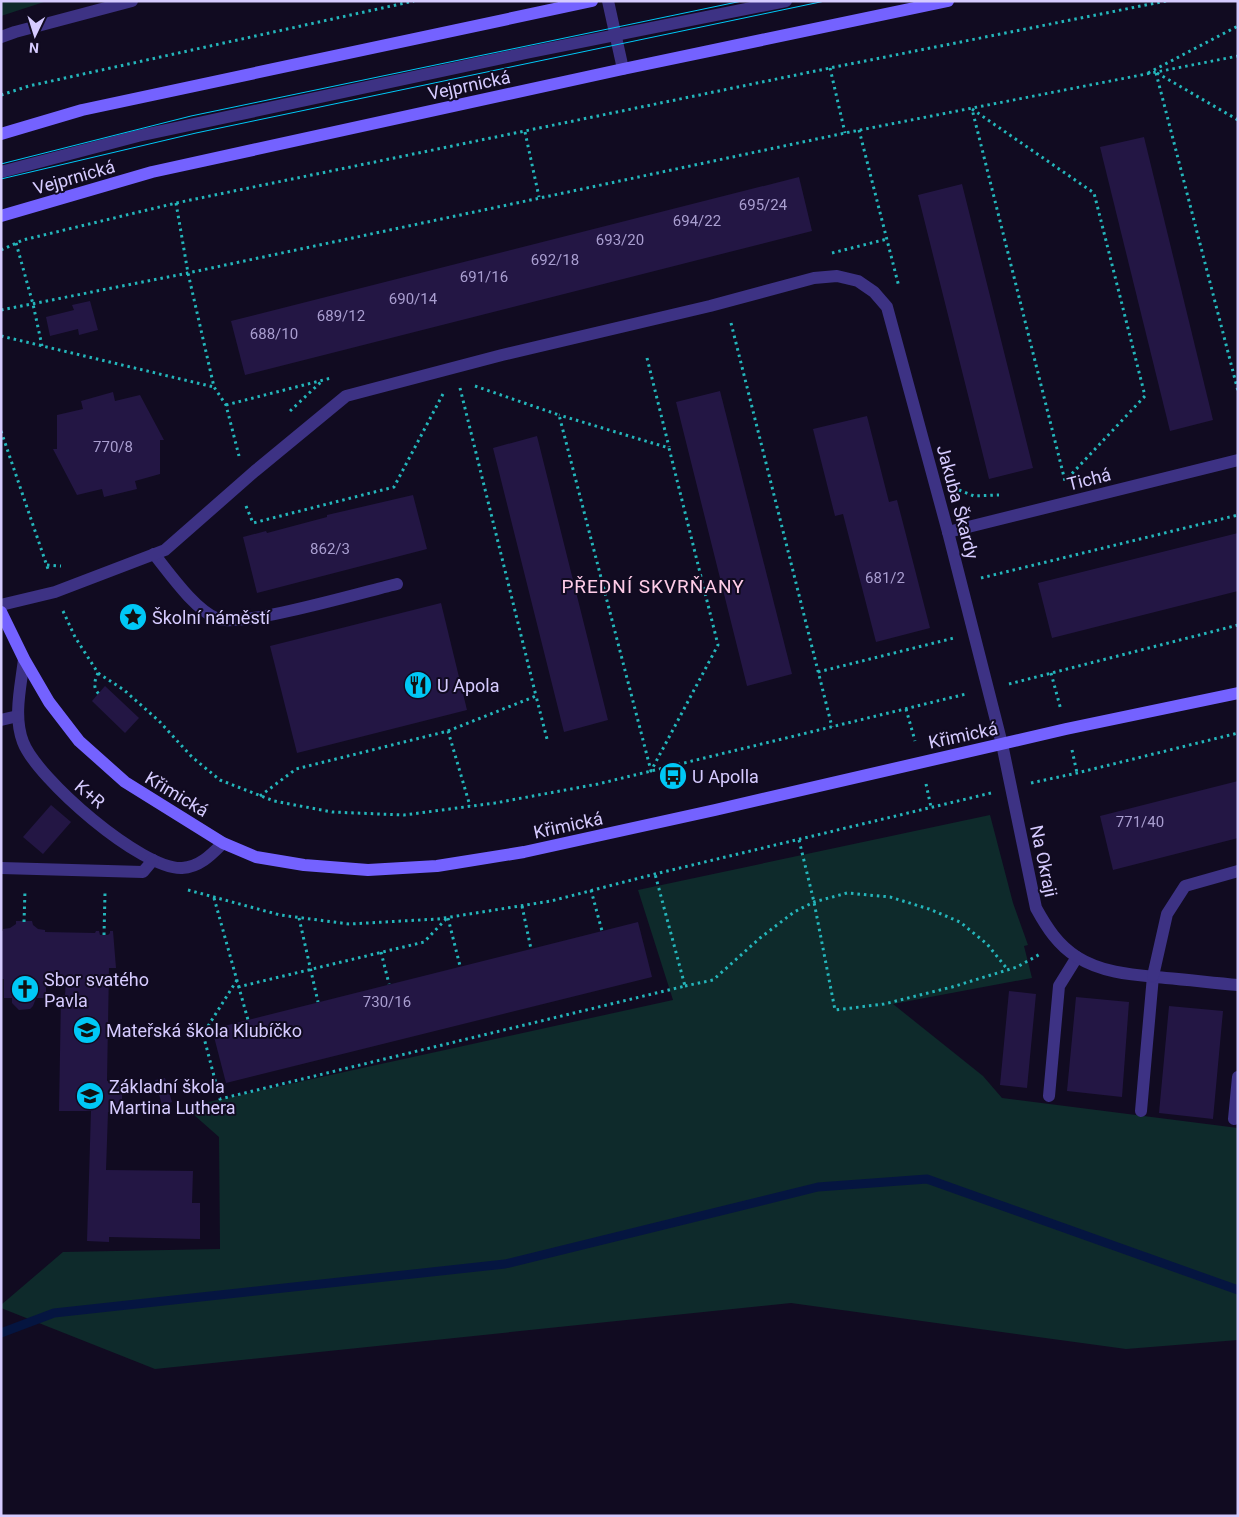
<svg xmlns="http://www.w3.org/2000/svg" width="1239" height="1517" font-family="Roboto,sans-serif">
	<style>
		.green { fill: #0e2a2b }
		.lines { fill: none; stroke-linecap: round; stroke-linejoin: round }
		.stream { stroke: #051540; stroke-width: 9 }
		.building { fill: #231644 }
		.path { stroke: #24b6bb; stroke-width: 3; stroke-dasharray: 2.5 4; stroke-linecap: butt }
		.lane { stroke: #3d3284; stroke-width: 12 }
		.street { stroke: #3d3284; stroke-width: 12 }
		.secondary { stroke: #7462ff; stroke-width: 12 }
		.tram { stroke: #00c8f6; stroke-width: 1 }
		.labels { text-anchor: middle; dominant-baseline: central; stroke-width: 4; stroke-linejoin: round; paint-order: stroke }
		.number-label { font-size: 15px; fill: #a99ed0 }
		.street-label { font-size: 18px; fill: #d6cbff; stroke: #110b21 }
		.poi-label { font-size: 18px; fill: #d6cbff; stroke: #110b21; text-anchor: start }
		.neighbourhood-label { font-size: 19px; letter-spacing: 1px; fill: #ffcde8; stroke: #110b21 }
	</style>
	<rect width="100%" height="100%" fill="#110b21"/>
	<g class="green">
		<polygon points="1,1 47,1 1,16"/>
		<polygon points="990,815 1013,903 1028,945 1024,946 1032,978 893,1004 983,1076 1002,1098 1238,1128 1238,1340 1126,1349 791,1303 155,1369 1,1308 1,1305 63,1252 220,1249 219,1137 185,1107 673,1000 638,890"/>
	</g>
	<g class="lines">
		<polyline class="stream" points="1,1333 54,1313 505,1264 818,1187 927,1179 1238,1290"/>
	</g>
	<g class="building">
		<polygon points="1144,137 1213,420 1170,431 1100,147"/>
		<polygon points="799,177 812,231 245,375 231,321"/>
		<polygon points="962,184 1033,468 989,479 918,195"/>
		<polygon points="90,301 98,330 79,335 78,329 50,336 46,317 74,310 72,305"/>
		<polygon points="720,391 792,674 747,686 676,402"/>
		<polygon points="113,392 115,401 140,395 164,440 160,440 160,474 135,481 137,489 104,497 102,489 77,495 53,449 57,449 57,415 83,409 81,401"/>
		<polygon points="867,416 889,502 897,500 930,628 876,642 843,514 835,516 813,429"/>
		<polygon points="537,436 608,720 564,732 493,448"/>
		<polygon points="413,495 427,549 257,593 243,537 266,531 267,533 327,517 327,515"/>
		<polygon points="1238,533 1238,591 1052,638 1038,583"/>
		<polygon points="441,603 467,710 297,753 270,646"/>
		<polygon points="105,686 139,718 125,733 92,701"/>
		<polygon points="1238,781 1238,838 1113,870 1100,816"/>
		<polygon points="51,805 71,822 43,854 23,837"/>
		<polygon points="16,921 32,921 33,925 38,929 45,930 45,932 95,933 96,931 99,931 100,935 108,935 110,933 110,931 113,931 116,968 109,968 107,1081 122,1081 122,1112 108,1112 106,1170 193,1171 192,1203 200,1203 200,1239 109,1237 109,1242 87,1241 91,1111 59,1111 61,996 65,995 66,980 46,980 46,998 36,998 33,1006 30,1009 19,1010 12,1003 12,998 4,998 4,979 1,979 1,931 3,931 3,929 10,928 16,924"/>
		<polygon points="638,922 652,977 226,1083 212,1029"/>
		<polygon points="1009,991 1036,994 1027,1088 1000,1085"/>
		<polygon points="1076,997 1129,1002 1122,1097 1067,1091"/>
		<polygon points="1169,1006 1223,1011 1213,1119 1159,1113"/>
		<polygon points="165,1078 172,1102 162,1105 155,1080"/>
	</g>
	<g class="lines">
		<g class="path">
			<polyline points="830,68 845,133"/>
			<polyline points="1148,73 1238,26"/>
			<polyline points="1156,73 1238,391"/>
			<polyline points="1157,73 1238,120"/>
			<polyline points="1,95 29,86 414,1"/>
			<polygon points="972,109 1094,193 1145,396 1065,481"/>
			<polyline points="859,130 899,287"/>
			<polyline points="525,132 539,197"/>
			<polyline points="176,203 188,273 214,387 226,405 239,456"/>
			<polyline points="16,243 33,304 42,346"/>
			<polyline points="1,250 23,240 176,203 830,68 1166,1"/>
			<polyline points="832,253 887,239"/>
			<polyline points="1,310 188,273 845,133 1238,56"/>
			<polyline points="731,323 832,727"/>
			<polyline points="1,336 214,387"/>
			<polyline points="647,358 669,447"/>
			<polyline points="475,386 559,415 651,771 718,645 669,448 559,415"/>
			<polyline points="460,388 536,696"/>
			<polyline points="226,405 331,378"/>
			<polyline points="290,411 322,381"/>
			<polyline points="1,431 49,572"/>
			<polyline points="959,490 974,496 999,495"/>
			<polyline points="246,506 253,523 394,487 444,392"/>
			<polyline points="47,565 61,566"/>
			<polyline points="981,578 1238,515"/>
			<polyline points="63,611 75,637 98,673 124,690 159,721 192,757 220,780 274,801 332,812 404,815 495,803 598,784 966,694"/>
			<polyline points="818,672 954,638"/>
			<path d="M98,673C95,680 92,687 99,694"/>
			<polyline points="1051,673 1061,710"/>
			<polyline points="1009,684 1238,625"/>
			<polyline points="906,709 915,741"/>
			<polyline points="448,731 536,696 547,739"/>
			<polyline points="1072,750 1077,773"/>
			<polyline points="1031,783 1077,773 1238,733"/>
			<polyline points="926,784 931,807"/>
			<polyline points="260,796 296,769 448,731 470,806"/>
			<polyline points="799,840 814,902 835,1010 884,1004 952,987 1017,967 1042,953"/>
			<polyline points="188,890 280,915 349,924 438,919 551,901 655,874 991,793"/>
			<polyline points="591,890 602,931"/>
			<polyline points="214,898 248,1020"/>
			<polyline points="522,906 531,949"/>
			<polyline points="299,918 318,1002"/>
			<polyline points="448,918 460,966"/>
			<polyline points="24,922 25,890"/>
			<polyline points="104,935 105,893"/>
			<polyline points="381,952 389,984"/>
			<polyline points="237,980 203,1034 220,1099 685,986 655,874"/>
			<polyline points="685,986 713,980 760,938 794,912 814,902 847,893 890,897 929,909 960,922 987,944 1008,970"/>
			<polyline points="238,987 424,942 447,918"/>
		</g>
		<g class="lane">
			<polyline points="608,1 623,69"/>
			<polyline points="1,37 15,32 132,1"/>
			<polyline points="1,172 138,136 526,53 786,1"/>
			<path d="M154,554C170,574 195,610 218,619C240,628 367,591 397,584"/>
			<path d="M24,659C21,686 13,716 23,742C37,779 142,870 182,868C200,867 212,854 223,843"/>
			<polyline points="1,720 18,716"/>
			<polyline points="1,868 143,872 153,860"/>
			<polyline points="1049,1096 1059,986 1077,957"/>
			<polyline points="1141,1111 1153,976"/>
			<polyline points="1234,1119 1238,1077"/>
		</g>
		<g class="street">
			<polyline points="948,532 1238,460"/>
			<path d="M1,605L55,592L165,550L255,471L346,396L502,355L710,306L814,278L837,276L858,281L874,292L887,307L948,532L1002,744L1036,908C1047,928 1058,945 1077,957C1104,974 1136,975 1166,978C1190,980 1214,983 1238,985"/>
			<polyline points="1153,976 1167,914 1185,886 1238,871"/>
		</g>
		<g class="secondary">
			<polyline points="1,134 82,110 592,1"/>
			<polyline points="1,216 152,172 623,69 948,1"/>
			<polyline points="1,612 24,659 49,702 79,741 125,782 223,843 256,857 304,865 368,870 437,866 524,852 715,810 1066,729 1238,693"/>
		</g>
		<g class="tram">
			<polyline points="1,164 191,116 742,1"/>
			<polyline points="1,179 196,133 825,1"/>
		</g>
	</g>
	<defs>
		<symbol id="sight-disc" viewBox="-11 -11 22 22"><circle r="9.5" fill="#00c8f6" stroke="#110b21"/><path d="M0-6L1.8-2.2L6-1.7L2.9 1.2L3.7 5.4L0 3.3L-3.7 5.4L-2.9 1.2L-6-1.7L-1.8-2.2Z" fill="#111"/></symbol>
		<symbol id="restaurant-disc" viewBox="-11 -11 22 22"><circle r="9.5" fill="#00c8f6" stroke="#110b21"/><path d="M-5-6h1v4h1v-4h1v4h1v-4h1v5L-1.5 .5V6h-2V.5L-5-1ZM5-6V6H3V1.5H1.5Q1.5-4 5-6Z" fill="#111"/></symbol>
		<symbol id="bus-disc" viewBox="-11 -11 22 22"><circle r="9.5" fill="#00c8f6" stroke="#110b21"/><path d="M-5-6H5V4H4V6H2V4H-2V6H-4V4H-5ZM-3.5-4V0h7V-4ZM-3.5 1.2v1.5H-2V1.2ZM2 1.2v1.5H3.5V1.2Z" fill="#111"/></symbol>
		<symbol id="church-disc" viewBox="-11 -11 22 22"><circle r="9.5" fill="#00c8f6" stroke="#110b21"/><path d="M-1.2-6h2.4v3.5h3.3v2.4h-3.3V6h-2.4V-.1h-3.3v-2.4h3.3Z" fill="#111"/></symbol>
		<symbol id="school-disc" viewBox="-11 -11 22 22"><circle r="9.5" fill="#00c8f6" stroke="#110b21"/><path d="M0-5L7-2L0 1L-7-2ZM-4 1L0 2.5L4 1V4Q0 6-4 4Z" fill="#111"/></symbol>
	</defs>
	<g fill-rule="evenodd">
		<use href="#sight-disc" x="117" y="601" width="32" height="32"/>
		<use href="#restaurant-disc" x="402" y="669" width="32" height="32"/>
		<use href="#bus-disc" x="657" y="760" width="32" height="32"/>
		<use href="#church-disc" x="9" y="973" width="32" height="32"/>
		<use href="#school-disc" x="71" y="1014" width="32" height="32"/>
		<use href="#school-disc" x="74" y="1080" width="32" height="32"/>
	</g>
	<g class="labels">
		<g class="number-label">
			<text x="763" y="205">695/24</text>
			<text x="697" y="221">694/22</text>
			<text x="620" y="240">693/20</text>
			<text x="555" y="260">692/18</text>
			<text x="484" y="277">691/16</text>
			<text x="413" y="299">690/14</text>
			<text x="341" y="316">689/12</text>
			<text x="274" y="334">688/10</text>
			<text x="113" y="447">770/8</text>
			<text x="330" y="549">862/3</text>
			<text x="885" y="578">681/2</text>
			<text x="1140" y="822">771/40</text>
			<text x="387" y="1002">730/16</text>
		</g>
		<g class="street-label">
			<text transform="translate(469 85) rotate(-12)">Vejprnická</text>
			<text transform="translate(74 177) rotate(-16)">Vejprnická</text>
			<text transform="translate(1089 479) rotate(-14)">Tichá</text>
			<text transform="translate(958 502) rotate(75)">Jakuba Škardy</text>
			<text transform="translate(963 735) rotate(-12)">Křimická</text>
			<text transform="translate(90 794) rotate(40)">K+R</text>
			<text transform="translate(177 794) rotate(31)">Křimická</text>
			<text transform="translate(568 825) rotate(-12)">Křimická</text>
			<text transform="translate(1044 861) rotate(78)">Na Okraji</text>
		</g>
		<g class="poi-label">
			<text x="152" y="617">Školní náměstí</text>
			<text x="437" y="685">U Apola</text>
			<text x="692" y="776">U Apolla</text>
			<text x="44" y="979">Sbor svatého<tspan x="44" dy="21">Pavla</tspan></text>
			<text x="106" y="1030">Mateřská škola Klubíčko</text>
			<text x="109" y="1086">Základní škola<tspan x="109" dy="21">Martina Luthera</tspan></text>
		</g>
		<g class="neighbourhood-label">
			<text x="653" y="586">PŘEDNÍ SKVRŇANY</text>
		</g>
	</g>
	<rect width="1239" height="1517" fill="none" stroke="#d6cbff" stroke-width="5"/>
	<g transform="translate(35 35) rotate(184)" stroke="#110b21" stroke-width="4" paint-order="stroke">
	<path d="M0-4L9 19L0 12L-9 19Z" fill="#d6cbff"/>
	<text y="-8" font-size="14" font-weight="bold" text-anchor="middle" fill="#d6cbff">N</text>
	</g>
</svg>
